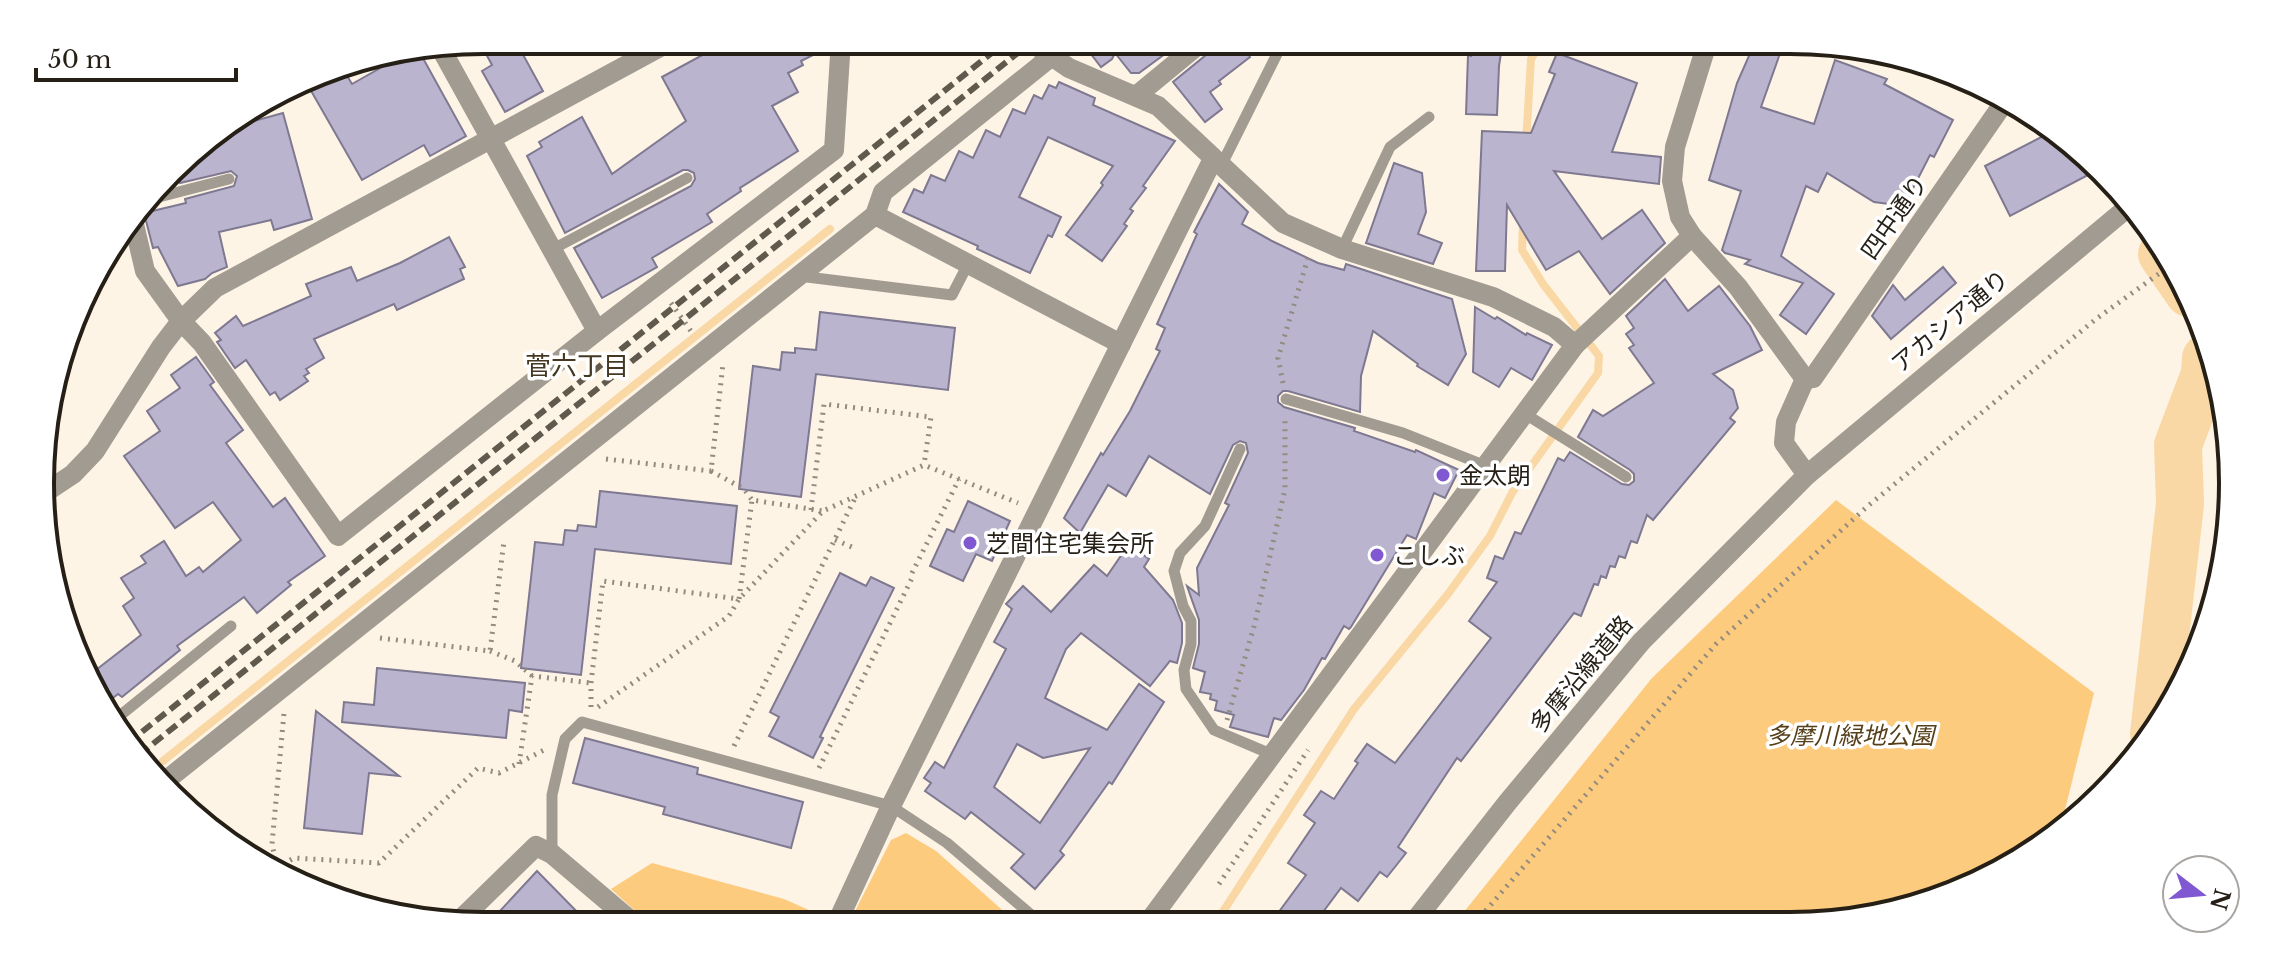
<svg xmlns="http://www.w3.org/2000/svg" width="2273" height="966" font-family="'Libre Baskerville','Noto Sans JP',serif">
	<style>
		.green { fill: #fccb7e }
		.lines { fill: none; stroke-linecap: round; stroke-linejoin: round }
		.stream { stroke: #f9d8a6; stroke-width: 8 }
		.river { stroke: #f9d8a6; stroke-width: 48 }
		.building { fill: #bab4ce; stroke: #7e7891; stroke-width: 2; fill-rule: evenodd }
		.path { stroke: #938b7f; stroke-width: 5; stroke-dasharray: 2 6; stroke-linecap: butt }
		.service { stroke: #a29b91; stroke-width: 11 }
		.minor { stroke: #a29b91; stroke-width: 20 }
		.tertiary { stroke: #a29b91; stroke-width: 20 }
		.rail { stroke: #60594e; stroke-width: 6; stroke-dasharray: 12 6; stroke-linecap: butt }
		.poi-dot { fill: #8058d1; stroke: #fff; stroke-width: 3 }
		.labels { text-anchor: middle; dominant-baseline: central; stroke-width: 7; stroke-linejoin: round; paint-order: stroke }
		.street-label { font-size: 24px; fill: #251f16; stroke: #fff }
		.poi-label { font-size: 24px; fill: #251f16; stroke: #fff; text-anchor: start }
		.park-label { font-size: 24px; font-style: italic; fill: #56401a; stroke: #fff }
		.neighbourhood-label { font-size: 26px; fill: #453823; stroke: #fff }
		.rim { fill: none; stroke: #251f16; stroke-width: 4 }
	</style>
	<rect width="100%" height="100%" fill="#fef4e5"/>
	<g class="green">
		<polygon points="1836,500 2094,693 2060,830 1960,892 1848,922 1455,923 1652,678"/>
		<polygon points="906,833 936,851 1018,924 848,925 891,840"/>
		<polygon points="652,863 784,899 827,918 823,925 652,926 611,889"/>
	</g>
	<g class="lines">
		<g class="stream">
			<polyline points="1526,143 1531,59 1543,40"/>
			<polyline points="163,761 830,229"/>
			<polyline points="1215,924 1354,709 1448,594 1490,536 1512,493 1598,373 1599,356 1543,284 1522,250 1523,221"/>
		</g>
		<g class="river">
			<polyline points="2162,254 2189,293"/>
			<polyline points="2154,734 2180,504 2178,445 2205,374 2206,358"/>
		</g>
	</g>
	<g class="building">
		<polygon points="515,40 543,91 505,112 482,71 492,65 479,41"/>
		<polygon points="730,40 828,40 827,48 801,61 803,65 788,73 798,92 772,106 798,151 740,188 741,191 707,214 712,222 652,258 657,267 602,298 574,248 691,186 695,179 694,173 688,170 683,170 565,233 527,156 542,147 539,142 582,117 612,174 686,121 662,77"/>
		<polygon points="1085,40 1184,40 1139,73 1131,73 1115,53 1112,59 1101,67 1084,45"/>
		<polygon points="1217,40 1237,40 1250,57 1219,81 1221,84 1210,92 1222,109 1205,122 1173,82 1212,50"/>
		<polygon points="1474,40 1503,40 1499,66 1497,115 1466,114 1468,55 1471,56"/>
		<polygon points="1756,40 1783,45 1761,107 1814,124 1835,60 1887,79 1884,84 1953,120 1934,157 1930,155 1904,206 1874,202 1827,173 1818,192 1806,186 1781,256 1834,294 1806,334 1780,315 1803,283 1745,264 1750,260 1725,253 1722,250 1741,191 1709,180 1737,83"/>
		<polygon points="419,51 466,136 430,156 424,145 362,180 310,89 310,81 340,64 352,84 407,53"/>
		<polygon points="1557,53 1637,83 1612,152 1661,157 1659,184 1554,171 1602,239 1642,210 1665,243 1610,294 1579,251 1546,270 1507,205 1505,271 1476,271 1482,131 1531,133 1555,74 1549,72"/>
		<polygon points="1059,82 1095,98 1093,105 1175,141 1143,186 1146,188 1130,209 1133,211 1124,224 1127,226 1102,261 1066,235 1103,185 1101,183 1113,166 1048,137 1019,197 1061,217 1052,237 1048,235 1030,273 977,249 978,246 903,212 914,189 923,193 931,175 945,181 959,151 973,158 986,130 1000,137 1013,109 1025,114 1034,95 1042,99 1049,85 1056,88"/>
		<polygon points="283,113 312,219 274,230 271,220 219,232 227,267 212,273 205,279 178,286 158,247 153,248 144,213 186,203 185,199 234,186 237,176 231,171 180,183 175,169 191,150 246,118 247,123"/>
		<polygon points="2051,132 2072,144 2088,175 2010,216 1985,166"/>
		<polygon points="1394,163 1422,173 1426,212 1418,234 1442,243 1433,264 1366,243"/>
		<polygon points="1219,184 1248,212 1242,224 1272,241 1318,263 1344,270 1346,264 1452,299 1466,354 1448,385 1417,366 1418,364 1373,331 1361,376 1360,412 1288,391 1283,391 1278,396 1278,402 1284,407 1355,428 1354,431 1415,452 1416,450 1459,470 1445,498 1434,493 1416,539 1407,535 1351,627 1349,629 1344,626 1325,659 1322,658 1304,690 1281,720 1274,718 1268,737 1230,727 1234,715 1215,710 1217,701 1210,699 1211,694 1200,692 1205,672 1193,668 1199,644 1199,620 1187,586 1199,595 1197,568 1229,505 1225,503 1248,453 1246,443 1240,441 1233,445 1210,494 1149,456 1126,496 1108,485 1080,533 1064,518 1101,453 1103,455 1130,411 1160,351 1156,349 1165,328 1157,324 1197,234 1194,232"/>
		<polygon points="449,237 465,267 460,269 464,279 397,310 394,304 314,339 324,358 306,369 309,373 304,376 308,381 280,400 275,392 270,395 246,360 235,368 217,342 221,340 215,333 236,316 243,326 311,296 306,284 351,267 357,281 400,263"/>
		<polygon points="1943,267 1956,283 1891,339 1872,316 1893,285 1905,300"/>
		<polygon points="1665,279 1688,311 1719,286 1750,326 1762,350 1713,374 1733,390 1738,408 1730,418 1735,422 1653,520 1647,515 1637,543 1631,541 1625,558 1619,556 1615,567 1610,566 1606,578 1601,576 1598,585 1594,584 1581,616 1574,613 1461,761 1457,758 1398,847 1406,853 1387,877 1380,872 1358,901 1341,888 1314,924 1270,924 1306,875 1288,863 1315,823 1304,815 1321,791 1334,799 1358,763 1355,761 1367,744 1395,763 1491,638 1469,621 1497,582 1487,578 1495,556 1503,559 1515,532 1521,534 1558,458 1564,461 1570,452 1622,484 1629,485 1634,481 1634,474 1630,470 1578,437 1593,410 1603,416 1654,383 1629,348 1634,345 1626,334 1634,328 1626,316"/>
		<polygon points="1475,307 1495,319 1497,317 1526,335 1527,333 1552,345 1532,380 1511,368 1499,387 1473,372"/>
		<polygon points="820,312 955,328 948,390 816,374 801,497 739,489 753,366 780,370 782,352 795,353 795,348 816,350"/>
		<polygon points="196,357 214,382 210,385 243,430 226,443 273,507 285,498 325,556 288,582 291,585 257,613 244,597 177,646 180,650 122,697 118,694 113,698 106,691 101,696 92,673 141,635 123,606 134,598 121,578 146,563 141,556 164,541 186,576 199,567 203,572 241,540 213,502 175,528 124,456 160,431 147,411 180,388 171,375"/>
		<polygon points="600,491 737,506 731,564 595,549 581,675 521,668 535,542 563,545 565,530 577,531 578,525 596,527"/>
		<polygon points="968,501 1010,521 992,561 976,554 963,581 930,566 947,529 954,532"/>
		<path d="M1129,544L1149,559L1144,567L1173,600L1182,623V643L1177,663L1170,661L1150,686L1081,633L1066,649L1045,698L1107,730L1139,684L1164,702L1112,784L1109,782L1060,851L1064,855L1035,889L1011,868L1024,854L971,812L965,819L925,791L931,783L924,778L935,762L944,768L1006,649L994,642L1012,609L1006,604L1023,586L1051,612L1094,565L1107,576ZM1017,744L1043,758L1090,748L1040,823L994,787Z"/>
		<polygon points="840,573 866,586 871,577 894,588 820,737 823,738 813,758 769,736 779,717 770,712"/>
		<polygon points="377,668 525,683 522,712 509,710 506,738 342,722 344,702 374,705"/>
		<polygon points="316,711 399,776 369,773 362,834 304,828"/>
		<polygon points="585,738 698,768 697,774 803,802 791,848 663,814 665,807 573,783"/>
		<polygon points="537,871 591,926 486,926"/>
	</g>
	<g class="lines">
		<g class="path">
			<polyline points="671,303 693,334"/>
			<polyline points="1283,383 1278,358 1308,258"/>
			<polyline points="606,459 711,471 723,364"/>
			<polyline points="711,471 744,489 752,500"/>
			<polyline points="811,510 824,404 931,417 924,465"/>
			<polyline points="835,540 852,547"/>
			<polyline points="912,573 959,479"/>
			<polyline points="380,638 490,651 504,541"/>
			<polyline points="490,651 515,661 532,676"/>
			<polyline points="591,707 591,683 603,581 739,599 752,500 823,511"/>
			<polyline points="598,707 729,616 739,599 823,511 924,465 1018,503"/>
			<polyline points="1227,720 1255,623 1285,489 1285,417"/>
			<polyline points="734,746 856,496"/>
			<polyline points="519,764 532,676 591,683"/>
			<polyline points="819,768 914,574"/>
			<polyline points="277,867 272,844 284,713"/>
			<polyline points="276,868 294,858 379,863 478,768 499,773 544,750"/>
			<polyline points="1219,884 1308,750"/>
			<polyline points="1475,923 1716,644 1869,505 2096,319 2171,265"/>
		</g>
		<g class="service">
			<polyline points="1221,166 1284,40"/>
			<polyline points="151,199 229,179"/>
			<polyline points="553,249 687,178"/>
			<polyline points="1342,249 1390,147 1429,117"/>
			<polyline points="799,276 952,295 968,264"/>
			<polyline points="1286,399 1403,433 1486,466"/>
			<polyline points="1525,414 1626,477"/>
			<polyline points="1240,449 1205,526 1180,553 1174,571 1183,606 1191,621 1191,644 1184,670 1186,689 1214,730 1273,755"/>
			<polyline points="112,722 231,626"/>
			<polyline points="552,854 552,795 565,739 582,722 891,806 947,843 1036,919"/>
		</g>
		<g class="minor">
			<polyline points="1028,40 1069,68 1158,106 1283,223 1342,249 1493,297 1554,327 1575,345 1692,236"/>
			<polyline points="1708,40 1675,147 1672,181 1680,217 1692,236 1738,287 1805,379"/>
			<polyline points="440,47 597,331"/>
			<polyline points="1136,96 1204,40"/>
			<polyline points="875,215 883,192 1072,40"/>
			<polyline points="133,220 145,271 181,321 202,343 338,536 597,331 834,150 841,40"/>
			<polyline points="1805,379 1813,378 2003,104"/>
			<polyline points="1805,379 1786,422 1784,443 1807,475"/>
			<polyline points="458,922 536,846 552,854 637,926"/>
			<polyline points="836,925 891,806 1213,159"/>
		</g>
		<g class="tertiary">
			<polyline points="46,492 73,474 95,451 161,347 181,321 215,288 673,40"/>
			<polyline points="164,782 875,215 1121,344"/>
			<polyline points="1413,923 1507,803 1641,642 1807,475 2127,208"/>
			<polyline points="1147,924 1575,345"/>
		</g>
		<g class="rail">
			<polyline points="128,743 1008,40"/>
			<polyline points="139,755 1034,40"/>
		</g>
	</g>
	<g class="poi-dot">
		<circle cx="1443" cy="475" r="8"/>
		<circle cx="970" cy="543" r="8"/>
		<circle cx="1377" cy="555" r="8"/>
	</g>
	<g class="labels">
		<g class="street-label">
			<text transform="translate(1894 217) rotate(-55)">四中通り</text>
			<text transform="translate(1950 321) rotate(-40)">アカシア通り</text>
			<text transform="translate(1581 674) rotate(-50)">多摩沿線道路</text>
		</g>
		<g class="poi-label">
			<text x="1459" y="475">金太朗</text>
			<text x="986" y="543">芝間住宅集会所</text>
			<text x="1393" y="555">こしぶ</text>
		</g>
		<g class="park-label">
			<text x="1850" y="735">多摩川緑地公園</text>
		</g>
		<g class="neighbourhood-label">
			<text x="577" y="366">菅六丁目</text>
		</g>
	</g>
	<path d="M0 0H2273V966H0ZM483 54H1790A429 429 0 0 1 2219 483V483A429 429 0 0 1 1790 912H483A429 429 0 0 1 54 483V483A429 429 0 0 1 483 54Z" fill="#fff" fill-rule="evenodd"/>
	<path class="rim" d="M483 54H1790A429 429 0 0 1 2219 483V483A429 429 0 0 1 1790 912H483A429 429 0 0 1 54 483V483A429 429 0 0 1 483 54Z"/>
	<g transform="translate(2201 894) rotate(106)"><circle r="38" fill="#ffffff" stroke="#a8a5a2" stroke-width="2"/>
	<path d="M0-6L14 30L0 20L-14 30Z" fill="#8058d1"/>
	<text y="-12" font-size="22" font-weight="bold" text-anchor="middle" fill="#251f16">N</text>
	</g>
	<path d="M36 68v12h200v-12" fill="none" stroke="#251f16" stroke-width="4"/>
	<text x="48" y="68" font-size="24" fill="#251f16" stroke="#ffffff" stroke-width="6" paint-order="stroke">50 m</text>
</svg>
